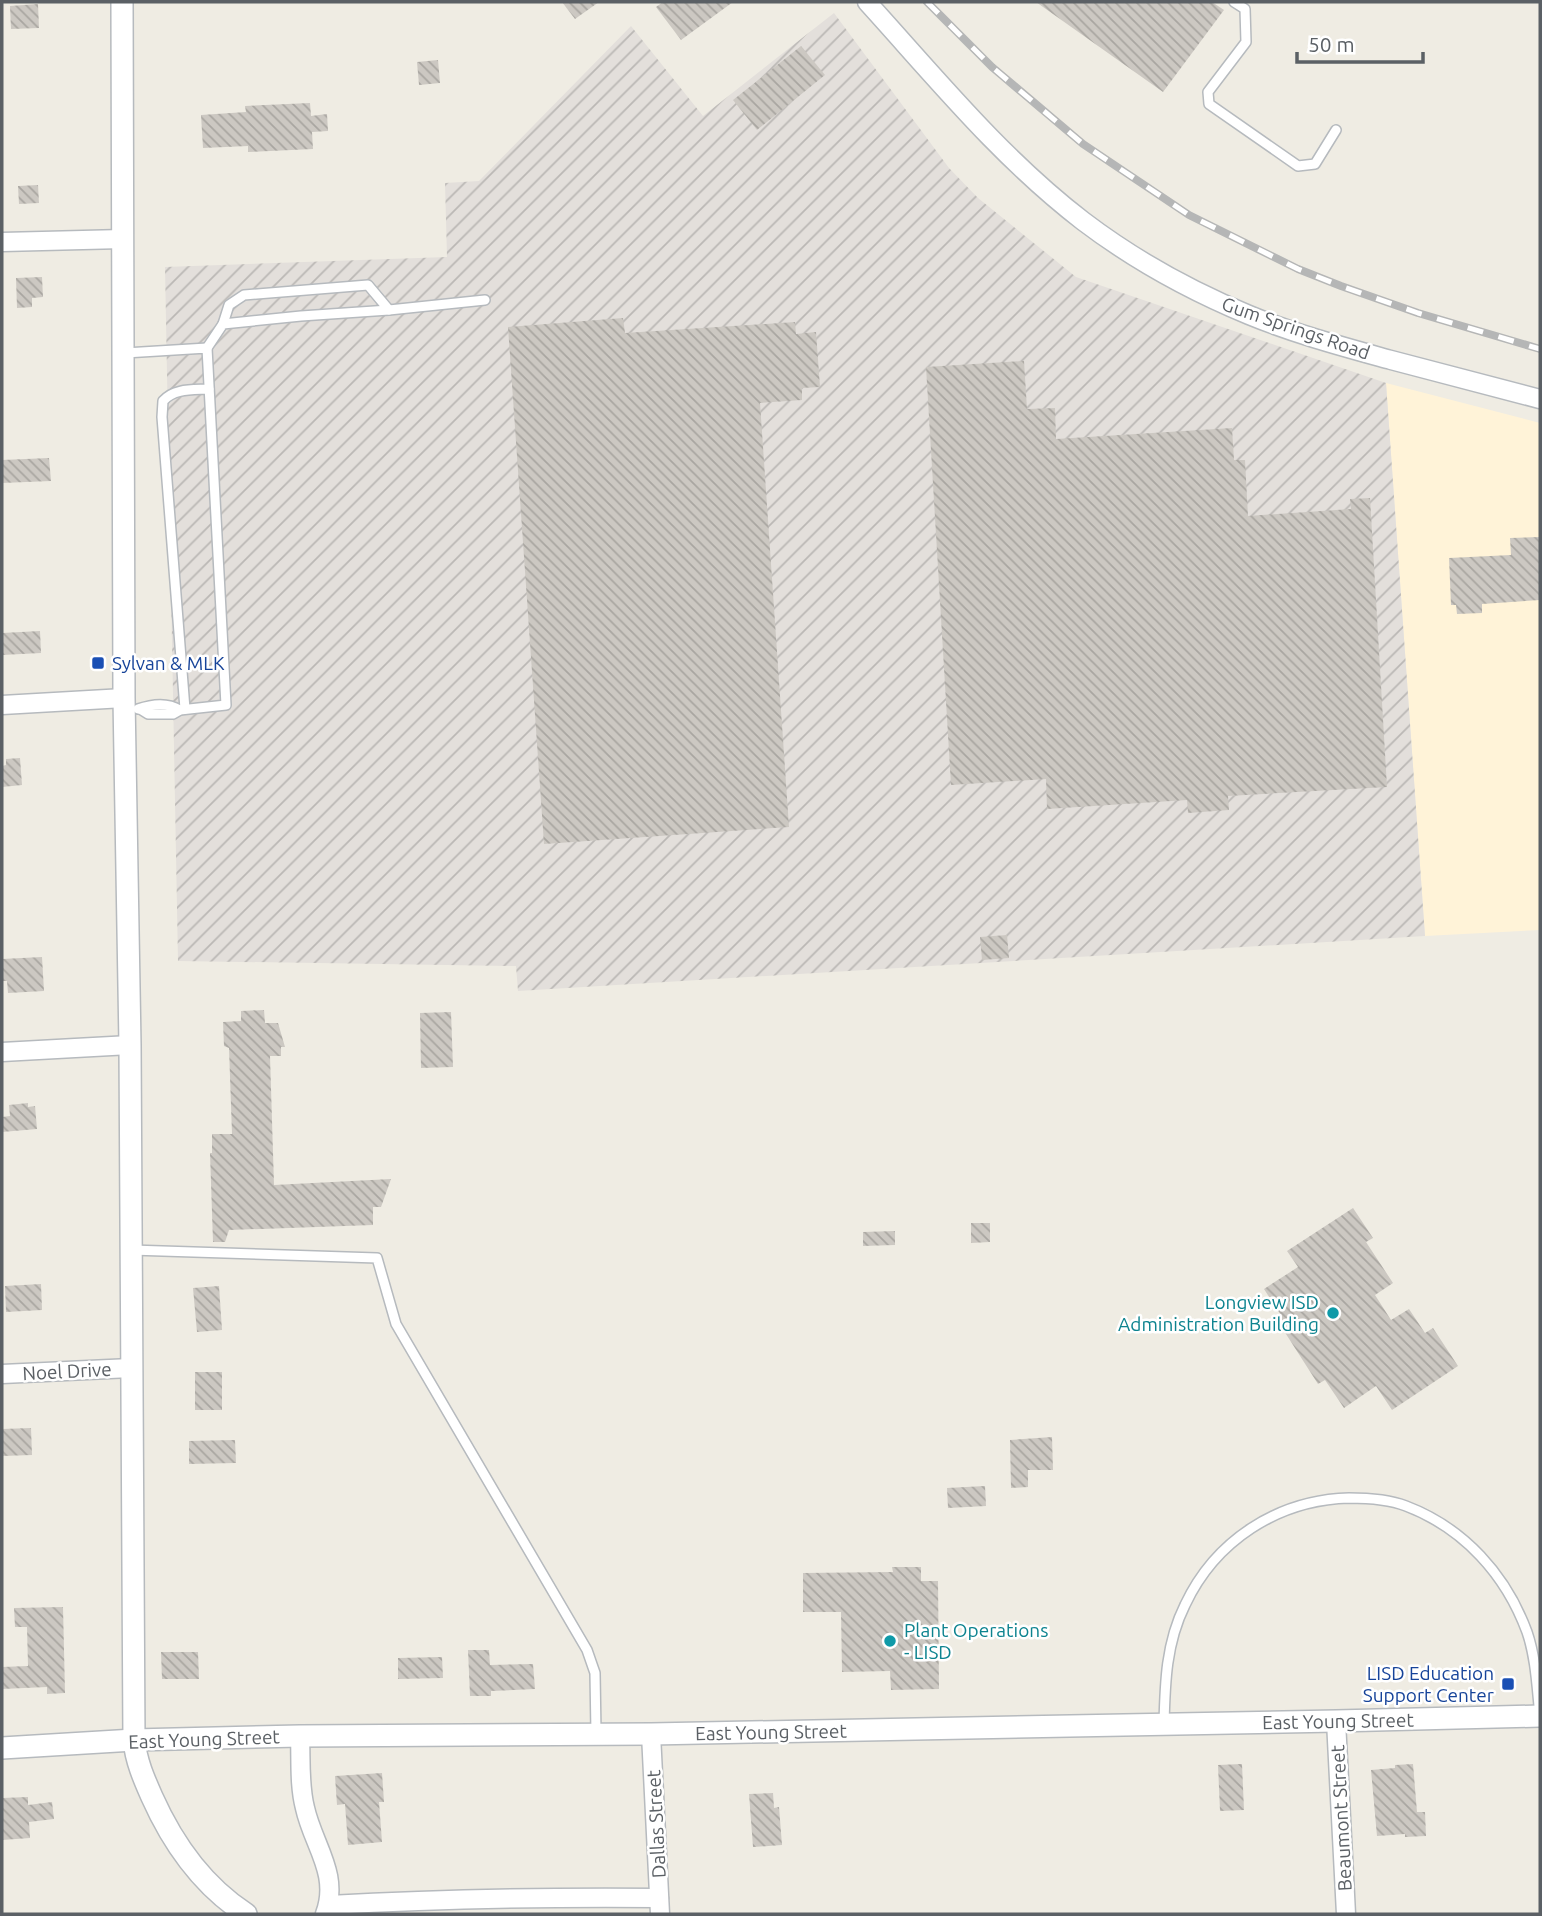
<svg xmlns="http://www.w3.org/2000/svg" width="1542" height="1916" font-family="Ubuntu,sans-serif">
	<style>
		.commercial { fill: #fff3d8 }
		.industrial { fill: url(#industrial-furrows) }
		.building { fill: url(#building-back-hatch) }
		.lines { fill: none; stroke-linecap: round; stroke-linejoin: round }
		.service-casing { stroke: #b6babe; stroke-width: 12 }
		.minor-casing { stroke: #b6babe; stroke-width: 21 }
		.tertiary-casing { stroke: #b6babe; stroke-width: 24 }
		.service { stroke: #fff; stroke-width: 9 }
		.minor { stroke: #fff; stroke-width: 18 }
		.tertiary { stroke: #fff; stroke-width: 21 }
		.rail-casing { stroke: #b5b6b6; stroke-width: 8 }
		.rail { stroke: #fff; stroke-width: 5; stroke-dasharray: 16; stroke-linecap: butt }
		.transit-dot { fill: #1a4fb4; stroke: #fff; stroke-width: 2.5 }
		.culture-dot { fill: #0f9aa8; stroke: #fff; stroke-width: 2.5 }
		.labels { text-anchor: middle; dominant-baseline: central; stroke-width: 5; stroke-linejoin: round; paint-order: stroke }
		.street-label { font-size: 19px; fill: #5b6065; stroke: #fff }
		.transit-label { font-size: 19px; fill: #164399; stroke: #fff; text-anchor: start }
		.culture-label { font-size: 19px; fill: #0d838f; stroke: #fff; text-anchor: end }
	</style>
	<defs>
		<pattern id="industrial-furrows" width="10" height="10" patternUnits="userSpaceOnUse" patternTransform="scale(1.75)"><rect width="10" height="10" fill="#e3dfdb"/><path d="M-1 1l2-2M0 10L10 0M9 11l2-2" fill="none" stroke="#bbb8b5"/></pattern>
		<pattern id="building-back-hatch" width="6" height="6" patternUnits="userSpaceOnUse" patternTransform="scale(1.75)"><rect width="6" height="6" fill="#ccc8c2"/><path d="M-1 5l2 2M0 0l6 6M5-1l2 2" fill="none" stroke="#a9a6a1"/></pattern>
	</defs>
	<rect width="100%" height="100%" fill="#efece3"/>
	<polygon class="commercial" points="1386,383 1540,423 1540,930 1425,936"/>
	<polygon class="industrial" points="834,13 949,168 978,198 1076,277 1386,383 1425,936 518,991 516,966 178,961 165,267 447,257 445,183 479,181 631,26 703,116"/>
	<g class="building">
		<polygon points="562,2 599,2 575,19"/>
		<polygon points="663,2 733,2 681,40 656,7"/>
		<polygon points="1036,2 1212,2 1224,10 1163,92"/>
		<polygon points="38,4 39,28 11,29 10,6"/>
		<polygon points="801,46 825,75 757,130 733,100"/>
		<polygon points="438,60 440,83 419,85 417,62"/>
		<polygon points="310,103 311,116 327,114 328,131 312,132 313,149 248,152 248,146 203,148 201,115 246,112 245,106"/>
		<polygon points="38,185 39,203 19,204 18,186"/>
		<polygon points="42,277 43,297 32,298 32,307 17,308 16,278"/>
		<polygon points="623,318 625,333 795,322 796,334 816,332 820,387 802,388 802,400 760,403 789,827 544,844 508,327"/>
		<polygon points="1024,361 1027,409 1055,408 1056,439 1232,428 1234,460 1245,460 1248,516 1351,509 1350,499 1370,498 1387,787 1228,796 1229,810 1188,813 1187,800 1047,809 1046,779 951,785 926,367"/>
		<polygon points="49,458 51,481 2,483 2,460"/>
		<polygon points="1540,537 1540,600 1482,604 1482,613 1457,614 1456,605 1451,605 1449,558 1511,555 1510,538"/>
		<polygon points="40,631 41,653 2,655 2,633"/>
		<polygon points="20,758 22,785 2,787 2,766 6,765 6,759"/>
		<polygon points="1007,935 1009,958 982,960 980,937"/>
		<polygon points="42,957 44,991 8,993 7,981 2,981 2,959"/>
		<polygon points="264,1010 265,1023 278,1023 285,1047 281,1047 281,1056 270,1056 274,1185 391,1179 381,1207 373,1207 373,1225 229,1230 225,1242 213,1242 210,1153 212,1153 212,1134 232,1134 229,1048 224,1046 223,1022 241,1021 241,1011"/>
		<polygon points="451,1012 453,1067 421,1068 420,1013"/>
		<polygon points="28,1103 28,1107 35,1106 37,1129 2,1132 2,1117 10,1116 9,1105"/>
		<polygon points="1353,1208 1373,1238 1366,1242 1393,1283 1375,1295 1391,1320 1409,1309 1425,1333 1433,1328 1458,1366 1392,1410 1376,1386 1344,1408 1325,1380 1318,1384 1277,1320 1282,1317 1264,1289 1298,1267 1287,1251"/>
		<polygon points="971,1223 990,1223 990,1242 971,1243"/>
		<polygon points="895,1231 895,1245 863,1246 863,1232"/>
		<polygon points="41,1284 42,1310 6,1312 5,1286"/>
		<polygon points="219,1286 222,1330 197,1332 193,1288"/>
		<rect x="195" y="1372" width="27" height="38"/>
		<polygon points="31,1428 32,1455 2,1456 2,1429"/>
		<polygon points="1052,1437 1053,1470 1028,1470 1028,1487 1011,1488 1010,1440"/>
		<polygon points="235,1440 236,1463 189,1464 189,1441"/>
		<polygon points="985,1486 986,1506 948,1508 947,1488"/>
		<polygon points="892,1567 921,1567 921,1581 938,1581 939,1689 891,1690 890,1671 842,1672 841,1612 803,1612 803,1573 893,1572"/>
		<polygon points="63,1607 65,1693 47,1694 47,1687 2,1689 2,1667 28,1666 27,1627 15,1627 14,1608"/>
		<polygon points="468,1650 489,1650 490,1665 533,1664 535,1689 491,1691 491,1696 470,1696"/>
		<polygon points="161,1652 198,1652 199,1679 162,1679"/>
		<polygon points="442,1657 443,1678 398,1679 398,1658"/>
		<polygon points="1242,1764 1244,1810 1220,1811 1218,1765"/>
		<polygon points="1413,1764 1417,1812 1425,1812 1426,1836 1405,1837 1405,1834 1377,1836 1371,1770 1395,1768 1395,1765"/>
		<polygon points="382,1773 384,1802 379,1802 382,1842 348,1845 345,1804 337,1805 335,1776"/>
		<polygon points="773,1793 774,1808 779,1807 782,1845 753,1847 749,1794"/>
		<polygon points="28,1797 28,1805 52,1802 54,1819 29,1822 30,1838 2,1840 2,1798"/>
	</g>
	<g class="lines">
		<defs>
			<g id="service">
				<polyline points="1234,2 1245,9 1246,42 1208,92 1209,104 1298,166 1315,164 1336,130"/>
				<polyline points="223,324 229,305 244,295 368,285 389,310"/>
				<polyline points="207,348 223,324 301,316 389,310 485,300"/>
				<polyline points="125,353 207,348 226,705 180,710 173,714 148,714 140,709"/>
				<path d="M138,709C152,704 167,702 180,710"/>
				<path d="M185,709L162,417L163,401C174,388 193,390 209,389"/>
				<polyline points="131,1250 377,1258 396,1324 587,1650 595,1673 596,1733"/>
				<path d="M1164,1724C1165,1683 1166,1643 1185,1605C1215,1541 1277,1500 1349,1498C1368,1498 1388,1499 1406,1506C1464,1528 1506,1575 1527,1632C1536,1658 1537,1688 1540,1716"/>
			</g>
			<g id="minor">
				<path d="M867,2C936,78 1001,158 1083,221C1133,259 1191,291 1249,315C1295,334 1344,347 1391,360C1441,373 1491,386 1540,399"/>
				<polyline points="2,242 123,239"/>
				<polyline points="2,705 124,698"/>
				<polyline points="2,1052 130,1045"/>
				<polyline points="2,1374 131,1368"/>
				<polyline points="1336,1721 1346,1914"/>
				<polyline points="651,1734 660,1914"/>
				<path d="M300,1736C301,1760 299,1785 305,1808C313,1845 340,1874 325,1914"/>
				<path d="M329,1905C439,1899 549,1897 659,1898"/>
			</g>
			<g id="tertiary">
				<path d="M122,2L124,698L130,1045L134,1740C136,1761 144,1779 152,1797C173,1844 203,1886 246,1914"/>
				<polyline points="2,1748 134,1740 300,1736 651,1734 1336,1721 1540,1716"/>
			</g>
		</defs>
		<use href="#service" class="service-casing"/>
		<use href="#minor" class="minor-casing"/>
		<use href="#tertiary" class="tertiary-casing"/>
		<use href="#service" class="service"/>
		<use href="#minor" class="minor"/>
		<use href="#tertiary" class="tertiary"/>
		<defs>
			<polyline id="rail" points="927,2 992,67 1083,144 1189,215 1298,269 1341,286 1418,313 1540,349"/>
		</defs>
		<use href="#rail" class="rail-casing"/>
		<use href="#rail" class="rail"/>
	</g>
	<g class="transit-dot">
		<rect x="91" y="656" width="14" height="14" rx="3.5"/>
		<rect x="1501" y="1677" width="14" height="14" rx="3.5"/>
	</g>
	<g class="culture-dot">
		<circle cx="1333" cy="1313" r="7"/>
		<circle cx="890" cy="1641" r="7"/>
	</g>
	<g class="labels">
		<g class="street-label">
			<text transform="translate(1296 328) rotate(19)">Gum Springs Road</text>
			<text transform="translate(67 1371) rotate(-3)">Noel Drive</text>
			<text transform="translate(1338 1721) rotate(-1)">East Young Street</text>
			<text transform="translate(771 1732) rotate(-1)">East Young Street</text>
			<text transform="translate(204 1739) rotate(-2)">East Young Street</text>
			<text transform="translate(1341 1818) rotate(-93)">Beaumont Street</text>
			<text transform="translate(656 1824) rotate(-93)">Dallas Street</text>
		</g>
		<g class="transit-label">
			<text x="112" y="663">Sylvan &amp; MLK</text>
			<text x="1494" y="1673" text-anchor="end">LISD Education<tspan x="1494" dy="22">Support Center</tspan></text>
		</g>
		<g class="culture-label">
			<text x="1319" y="1302">Longview ISD<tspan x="1319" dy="22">Administration Building</tspan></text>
			<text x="904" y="1630" text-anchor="start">Plant Operations<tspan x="904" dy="22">- LISD</tspan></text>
		</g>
	</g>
	<rect width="1542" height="1916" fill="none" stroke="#5b6065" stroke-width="7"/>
	<path d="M1297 52v10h126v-10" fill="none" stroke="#5b6065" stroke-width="3.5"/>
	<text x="1308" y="52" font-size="21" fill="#5b6065" stroke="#ffffff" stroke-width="5" paint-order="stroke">50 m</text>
</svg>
